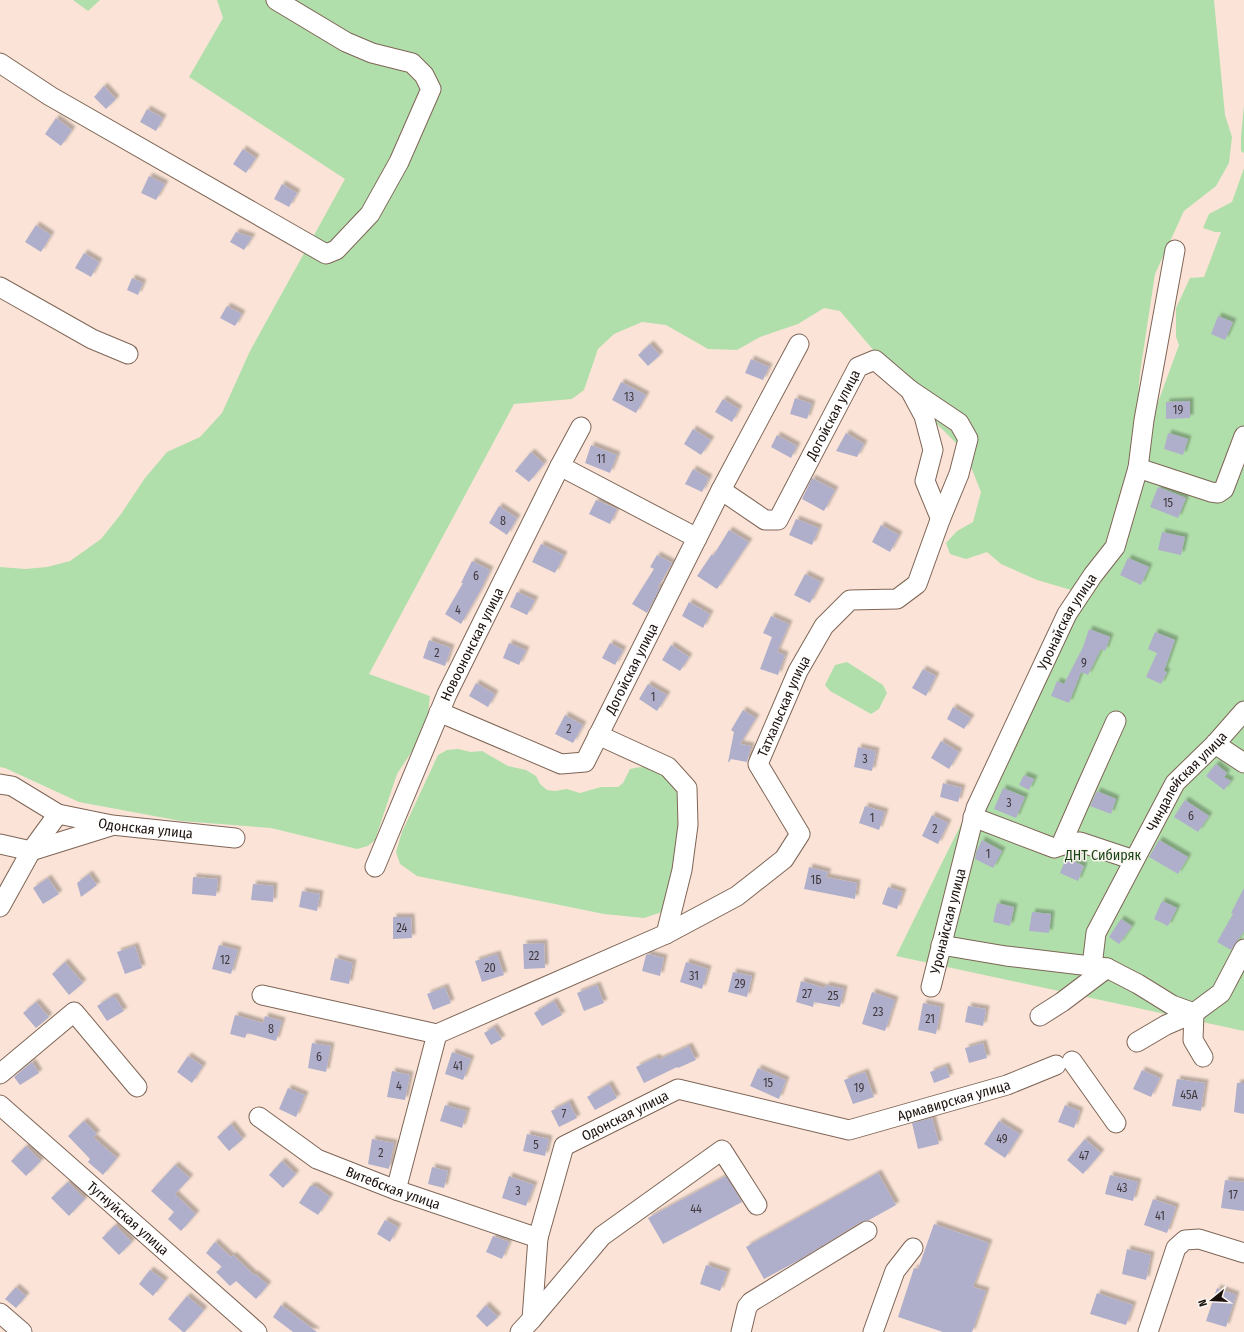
<svg xmlns="http://www.w3.org/2000/svg" width="1244" height="1332" font-family="'Fira Sans Condensed',sans-serif">
	<style>
		.green { fill: #b1dfab }
		.building { fill: #b0afcb; filter: url(#shadow) }
		.lines { fill: none; stroke-linecap: round; stroke-linejoin: round }
		.minor-casing { stroke: #7e6556; stroke-width: 21 }
		.minor { stroke: #fff; stroke-width: 19 }
		.labels { text-anchor: middle; dominant-baseline: central; stroke-width: 3; stroke-linejoin: round; paint-order: stroke }
		.number-label { font-size: 12px; fill: #40383c }
		.street-label { font-size: 14px; fill: #1b110c; stroke: #fbf5f2 }
		.park-label { font-size: 14px; fill: #194515; stroke: #fbf5f2 }
	</style>
	<defs>
		<filter id="shadow"><feDropShadow dx="3.5" dy="-3.5" stdDeviation="1" flood-color="#0004"/></filter>
	</defs>
	<rect width="100%" height="100%" fill="#fbe4d7"/>
	<g class="green">
		<polygon points="73,0 100,0 88,11"/>
		<polygon points="217,0 1214,0 1225,115 1232,137 1229,163 1216,186 1184,211 1155,274 1140,373 1131,476 1179,345 1176,337 1176,308 1190,278 1204,277 1221,232 1215,232 1203,228 1209,214 1232,202 1244,168 1244,1031 896,956 1079,585 1071,590 1037,580 1001,564 987,552 966,559 950,554 946,543 957,531 973,522 981,492 965,452 933,420 840,311 824,308 798,324 760,337 737,350 708,349 666,325 642,322 614,334 598,349 584,390 572,399 514,404 369,674 430,696 427,722 422,736 397,774 375,840 368,846 357,849 271,828 181,821 79,802 5,768 0,767 0,567 25,569 47,567 70,561 101,539 121,514 145,478 167,452 200,437 222,413 250,351 345,179 189,77 223,18"/>
		<polygon points="1244,106 1244,153 1241,151 1241,136"/>
		<polygon points="847,662 883,685 887,693 879,709 871,714 830,691 825,685 835,665"/>
		<path d="M458,749L471,752L482,751L508,766L526,770L536,776L540,784L547,790L555,791L567,789L580,793L601,787H618L623,783L630,769C659,761 672,777 681,802L670,901L662,912L644,918L604,914L417,876L400,864L396,852L402,832L438,755L447,750Z"/>
	</g>
	<g class="building">
		<polygon points="104,86 116,99 106,109 94,97"/>
		<polygon points="147,109 163,118 156,131 140,122"/>
		<polygon points="56,118 72,130 61,146 45,134"/>
		<polygon points="243,149 256,158 246,173 233,164"/>
		<polygon points="149,176 165,184 156,200 141,193"/>
		<polygon points="282,184 297,193 289,207 274,199"/>
		<polygon points="36,225 51,235 41,252 25,242"/>
		<polygon points="236,232 252,237 244,250 230,242"/>
		<polygon points="84,253 99,262 91,277 75,268"/>
		<polygon points="132,278 143,283 138,295 127,290"/>
		<polygon points="227,306 242,314 235,326 220,318"/>
		<polygon points="1218,316 1233,322 1225,340 1211,334"/>
		<polygon points="650,344 660,355 648,366 638,355"/>
		<polygon points="751,359 769,367 763,380 745,373"/>
		<polygon points="621,382 646,395 636,413 612,400"/>
		<polygon points="795,398 812,404 807,419 790,414"/>
		<polygon points="723,399 739,409 732,422 715,412"/>
		<polygon points="1190,401 1190,418 1166,419 1166,402"/>
		<polygon points="693,429 711,440 701,455 684,444"/>
		<polygon points="846,433 864,444 857,457 836,451"/>
		<polygon points="1168,433 1188,439 1183,455 1164,449"/>
		<polygon points="777,435 797,446 791,458 771,447"/>
		<polygon points="591,445 617,455 610,473 585,463"/>
		<polygon points="531,452 544,464 529,482 515,471"/>
		<polygon points="693,469 709,478 702,492 685,484"/>
		<polygon points="812,478 835,490 824,511 802,499"/>
		<polygon points="1158,487 1186,498 1178,518 1150,507"/>
		<polygon points="596,500 617,509 610,524 589,514"/>
		<polygon points="499,506 517,518 507,535 489,523"/>
		<polygon points="796,519 819,528 812,545 789,535"/>
		<polygon points="881,525 899,535 890,552 872,542"/>
		<polygon points="729,530 749,542 717,589 697,576 712,554 713,556"/>
		<polygon points="1162,532 1185,537 1181,555 1158,550"/>
		<polygon points="541,544 564,555 555,573 532,562"/>
		<polygon points="657,555 672,563 658,587 660,588 647,613 632,604 654,569 650,567"/>
		<polygon points="1128,558 1149,567 1141,585 1120,575"/>
		<polygon points="472,561 490,570 481,589 461,624 445,614 463,583 461,583"/>
		<polygon points="805,574 821,582 810,603 794,595"/>
		<polygon points="517,592 535,600 527,615 510,607"/>
		<polygon points="689,602 710,614 703,628 682,616"/>
		<polygon points="771,616 789,624 777,652 785,655 778,675 760,669 772,637 763,633"/>
		<polygon points="1089,629 1110,637 1105,651 1101,649 1088,675 1081,672 1069,703 1051,696 1057,681 1064,684 1083,647"/>
		<polygon points="1155,632 1175,640 1164,671 1167,672 1161,684 1146,677 1157,653 1148,649"/>
		<polygon points="429,640 451,648 445,666 423,658"/>
		<polygon points="509,643 526,650 519,665 503,658"/>
		<polygon points="610,643 623,650 615,665 602,658"/>
		<polygon points="671,645 689,657 680,671 662,660"/>
		<polygon points="923,669 936,676 926,696 912,688"/>
		<polygon points="476,683 495,694 488,707 469,696"/>
		<polygon points="648,684 667,695 657,711 639,699"/>
		<polygon points="953,707 971,718 964,729 947,719"/>
		<polygon points="743,710 756,718 740,744 751,746 747,762 731,759 729,762 728,762 734,732 731,730"/>
		<polygon points="565,715 583,725 573,743 555,734"/>
		<polygon points="941,741 959,752 949,769 931,758"/>
		<polygon points="858,747 876,751 872,771 854,767"/>
		<polygon points="1216,764 1227,773 1224,777 1231,781 1224,790 1206,776"/>
		<polygon points="1024,775 1034,779 1029,790 1019,785"/>
		<polygon points="943,783 962,788 958,802 940,797"/>
		<polygon points="1003,788 1025,797 1016,818 994,809"/>
		<polygon points="1097,791 1116,799 1111,814 1090,806"/>
		<polygon points="1185,800 1209,816 1198,832 1174,817"/>
		<polygon points="865,806 885,812 879,830 859,823"/>
		<polygon points="932,815 948,823 938,844 922,836"/>
		<polygon points="982,840 1002,851 993,868 975,859 976,852"/>
		<polygon points="1159,840 1188,857 1178,874 1149,857"/>
		<polygon points="1066,858 1084,866 1078,881 1060,873"/>
		<polygon points="809,867 828,872 826,877 857,883 855,899 804,889"/>
		<polygon points="89,874 97,885 81,897 77,883"/>
		<polygon points="193,877 218,879 216,896 192,894"/>
		<polygon points="48,878 59,894 43,904 33,888"/>
		<polygon points="253,884 274,886 273,902 251,900"/>
		<polygon points="888,887 903,892 897,909 882,904"/>
		<polygon points="1244,888 1244,931 1231,950 1217,942 1233,914 1231,913"/>
		<polygon points="302,891 320,894 317,911 299,907"/>
		<polygon points="1162,901 1177,908 1168,926 1154,919"/>
		<polygon points="997,903 1014,907 1010,926 993,922"/>
		<polygon points="1032,912 1051,914 1049,933 1029,931"/>
		<polygon points="393,917 411,917 412,938 393,939"/>
		<polygon points="1121,919 1132,926 1119,944 1109,937"/>
		<polygon points="544,943 545,968 524,969 523,944"/>
		<polygon points="219,945 238,950 231,974 212,969"/>
		<polygon points="135,946 142,968 125,974 117,952"/>
		<polygon points="497,954 504,975 482,982 475,961"/>
		<polygon points="648,954 664,958 660,976 642,971 646,955"/>
		<polygon points="335,958 353,963 349,984 330,980"/>
		<polygon points="65,962 83,983 69,995 52,974"/>
		<polygon points="686,962 708,969 702,989 680,982"/>
		<polygon points="733,972 752,976 747,997 728,992"/>
		<polygon points="801,981 825,988 826,985 844,989 840,1007 814,1002 813,1007 796,1002"/>
		<polygon points="597,985 604,1003 584,1011 577,993"/>
		<polygon points="445,987 451,1003 433,1010 427,994"/>
		<polygon points="872,992 895,1000 885,1031 862,1024"/>
		<polygon points="111,997 115,997 124,1011 107,1021 97,1006"/>
		<polygon points="554,1001 562,1015 542,1026 534,1013"/>
		<polygon points="36,1002 49,1017 36,1028 23,1013"/>
		<polygon points="923,1003 941,1007 936,1034 918,1030"/>
		<polygon points="968,1006 986,1009 983,1026 965,1022"/>
		<polygon points="235,1015 263,1023 265,1016 282,1021 276,1041 247,1033 245,1038 230,1034"/>
		<polygon points="494,1027 502,1039 491,1045 484,1033"/>
		<polygon points="312,1043 331,1046 326,1072 308,1068"/>
		<polygon points="983,1043 987,1058 969,1063 965,1048"/>
		<polygon points="689,1046 696,1060 678,1068 677,1067 644,1083 636,1067 657,1057 658,1060"/>
		<polygon points="452,1052 471,1059 463,1080 445,1074"/>
		<polygon points="188,1056 203,1066 192,1083 177,1072"/>
		<polygon points="32,1062 39,1073 20,1085 14,1077"/>
		<polygon points="946,1066 950,1077 934,1083 930,1072"/>
		<polygon points="758,1068 786,1080 779,1099 750,1086"/>
		<polygon points="1142,1070 1160,1078 1151,1097 1133,1089"/>
		<polygon points="392,1071 410,1075 405,1100 387,1097"/>
		<polygon points="865,1072 874,1097 853,1104 844,1080"/>
		<polygon points="1177,1079 1205,1083 1201,1111 1172,1106"/>
		<polygon points="1237,1083 1244,1083 1244,1114 1234,1112"/>
		<polygon points="609,1084 617,1098 595,1110 587,1097"/>
		<polygon points="288,1088 305,1095 296,1117 279,1109"/>
		<polygon points="569,1102 577,1118 559,1127 551,1111"/>
		<polygon points="445,1105 467,1111 462,1128 440,1121"/>
		<polygon points="1065,1105 1080,1111 1074,1128 1058,1122"/>
		<polygon points="932,1118 939,1144 918,1149 912,1123"/>
		<polygon points="84,1121 97,1134 93,1137 117,1158 103,1175 88,1162 90,1159 68,1136"/>
		<polygon points="999,1121 1020,1134 1005,1158 984,1144"/>
		<polygon points="231,1124 243,1139 229,1151 217,1137"/>
		<polygon points="527,1134 549,1139 545,1156 523,1151"/>
		<polygon points="372,1139 394,1143 389,1169 368,1164"/>
		<polygon points="1085,1139 1101,1153 1083,1174 1067,1160"/>
		<polygon points="26,1146 41,1161 26,1176 11,1161"/>
		<polygon points="282,1161 296,1174 283,1188 269,1175"/>
		<polygon points="175,1165 190,1178 175,1194 196,1214 181,1231 168,1219 174,1212 151,1191"/>
		<polygon points="432,1167 448,1171 444,1188 428,1184"/>
		<polygon points="878,1173 896,1205 869,1220 861,1222 801,1259 764,1279 746,1247"/>
		<polygon points="1110,1175 1138,1182 1133,1201 1105,1194"/>
		<polygon points="509,1176 534,1185 526,1206 502,1198"/>
		<polygon points="726,1176 742,1202 663,1244 648,1218"/>
		<polygon points="1225,1180 1244,1182 1244,1211 1221,1208"/>
		<polygon points="68,1182 85,1199 69,1216 51,1198"/>
		<polygon points="310,1186 315,1186 330,1197 318,1215 299,1203"/>
		<polygon points="1153,1199 1176,1207 1167,1233 1144,1225"/>
		<polygon points="385,1220 398,1227 390,1242 377,1234"/>
		<polygon points="934,1224 989,1243 973,1287 986,1291 972,1332 943,1332 898,1317 914,1268 918,1269"/>
		<polygon points="115,1225 132,1242 119,1255 102,1238"/>
		<polygon points="493,1236 509,1242 502,1259 486,1252"/>
		<polygon points="215,1242 231,1257 233,1255 254,1275 255,1274 268,1285 256,1299 236,1281 230,1286 216,1272 222,1267 206,1253"/>
		<polygon points="1127,1249 1151,1255 1146,1280 1122,1274"/>
		<polygon points="706,1265 727,1272 720,1291 700,1284"/>
		<polygon points="150,1270 165,1281 153,1296 139,1284"/>
		<polygon points="16,1287 26,1296 16,1308 5,1299"/>
		<polygon points="1217,1288 1236,1295 1226,1327 1206,1321"/>
		<polygon points="1097,1293 1133,1305 1126,1325 1090,1314"/>
		<polygon points="187,1296 204,1310 185,1332 183,1332 168,1319"/>
		<polygon points="281,1305 317,1332 293,1332 273,1317"/>
		<polygon points="486,1305 498,1317 487,1327 476,1316"/>
	</g>
	<g class="lines">
		<defs>
			<g id="minor">
				<polyline points="0,63 50,96 326,254 336,250 370,214 399,162 431,89 424,75 412,63 372,53 346,42 276,0"/>
				<polyline points="0,287 92,339 128,354"/>
				<polyline points="560,466 697,538"/>
				<polyline points="1138,468 1211,492 1218,493 1224,489 1244,436"/>
				<path id="s1" d="M721,490L765,520H778L858,367L875,360L910,390L924,416L933,450L925,481L939,515L940,520"/>
				<path id="s2" d="M439,712L561,764L585,762L721,490L799,344"/>
				<polyline points="598,735 668,767 687,788 688,825 682,870 666,934"/>
				<polyline points="1215,744 1244,763"/>
				<path id="s3" d="M0,784L12,786L58,814L112,825L235,838"/>
				<polyline points="973,817 1054,848 1069,843 1080,842 1134,860"/>
				<polyline points="0,844 31,851 111,826"/>
				<polyline points="1061,845 1086,788 1116,721"/>
				<path id="s4" d="M375,867L447,694L560,466L581,427"/>
				<polyline points="0,907 31,851 58,814"/>
				<polyline points="941,945 1006,956 1107,968 1138,984 1172,1005 1194,1013"/>
				<path id="s5" d="M1092,966L1096,933L1175,783L1215,744L1244,711"/>
				<path id="s6" d="M931,987L976,808L1067,614L1093,575L1115,547L1138,468L1144,420L1175,250"/>
				<polyline points="262,995 437,1034"/>
				<polyline points="1040,1016 1062,1002 1107,968"/>
				<polyline points="1137,1042 1166,1025 1194,1013"/>
				<polyline points="1203,1057 1193,1040 1194,1013 1221,993 1244,949"/>
				<polyline points="1072,1061 1116,1123"/>
				<polyline points="0,1074 74,1012 137,1087"/>
				<path id="s7" d="M0,1105L257,1332"/>
				<path id="s8" d="M259,1117L317,1159L396,1190L538,1238"/>
				<path id="s9" d="M396,1190L437,1034L666,934L737,896L784,859L800,834L758,764L798,671L824,626L850,600L897,599L917,584L940,520L959,474L968,439L959,423L910,390"/>
				<polyline points="0,1313 22,1332"/>
				<path id="s10" d="M532,1319L538,1238L564,1146L678,1089L849,1130L1007,1085L1056,1065"/>
				<polyline points="520,1332 532,1319 602,1236 722,1150 757,1205"/>
				<polyline points="741,1332 747,1307 751,1302 867,1231"/>
				<polyline points="873,1332 895,1271 913,1248"/>
				<polyline points="1148,1332 1176,1248 1185,1240 1199,1239 1244,1253"/>
			</g>
		</defs>
		<use href="#minor" class="minor-casing"/>
		<use href="#minor" class="minor"/>
	</g>
	<g class="labels">
		<g class="number-label">
			<text x="629" y="397">13</text>
			<text x="1178" y="410">19</text>
			<text x="601" y="459">11</text>
			<text x="1168" y="503">15</text>
			<text x="503" y="521">8</text>
			<text x="476" y="576">6</text>
			<text x="458" y="610">4</text>
			<text x="437" y="653">2</text>
			<text x="1084" y="663">9</text>
			<text x="653" y="697">1</text>
			<text x="569" y="729">2</text>
			<text x="865" y="759">3</text>
			<text x="1009" y="803">3</text>
			<text x="1191" y="816">6</text>
			<text x="872" y="818">1</text>
			<text x="935" y="829">2</text>
			<text x="988" y="854">1</text>
			<text x="816" y="880">1Б</text>
			<text x="402" y="928">24</text>
			<text x="534" y="956">22</text>
			<text x="225" y="960">12</text>
			<text x="490" y="968">20</text>
			<text x="694" y="976">31</text>
			<text x="740" y="984">29</text>
			<text x="807" y="994">27</text>
			<text x="833" y="996">25</text>
			<text x="878" y="1012">23</text>
			<text x="930" y="1019">21</text>
			<text x="271" y="1029">8</text>
			<text x="319" y="1057">6</text>
			<text x="458" y="1066">41</text>
			<text x="768" y="1083">15</text>
			<text x="399" y="1086">4</text>
			<text x="859" y="1088">19</text>
			<text x="1189" y="1095">45А</text>
			<text x="564" y="1114">7</text>
			<text x="1002" y="1139">49</text>
			<text x="536" y="1145">5</text>
			<text x="381" y="1153">2</text>
			<text x="1084" y="1156">47</text>
			<text x="1122" y="1188">43</text>
			<text x="518" y="1191">3</text>
			<text x="1233" y="1195">17</text>
			<text x="696" y="1209">44</text>
			<text x="1160" y="1216">41</text>
		</g>
		<g class="street-label">
			<text stroke="none"><textPath href="#s1" startOffset="185">Догойская улица</textPath></text>
			<text stroke="none"><textPath href="#s6" startOffset="392">Уронайская улица</textPath></text>
			<text stroke="none"><textPath href="#s4" startOffset="243">Новоононская улица</textPath></text>
			<text stroke="none"><textPath href="#s2" startOffset="261">Догойская улица</textPath></text>
			<text stroke="none"><textPath href="#s9" startOffset="726">Татхальская улица</textPath></text>
			<text stroke="none"><textPath href="#s5" startOffset="211">Чиндалейская улица</textPath></text>
			<text stroke="none"><textPath href="#s3" startOffset="155">Одонская улица</textPath></text>
			<text stroke="none"><textPath href="#s6" startOffset="68">Уронайская улица</textPath></text>
			<text stroke="none"><textPath href="#s10" startOffset="589">Армавирская улица</textPath></text>
			<text stroke="none"><textPath href="#s10" startOffset="245">Одонская улица</textPath></text>
			<text stroke="none"><textPath href="#s8" startOffset="153">Витебская улица</textPath></text>
			<text stroke="none"><textPath href="#s7" startOffset="171">Тугнуйская улица</textPath></text>
		</g>
		<g class="park-label">
			<text x="1103" y="855">ДНТ Сибиряк</text>
		</g>
	</g>
	<g transform="translate(1212 1300) rotate(252)" stroke="#fbf5f2" stroke-width="3" paint-order="stroke">
	<path d="M0-3L7 15L0 10L-7 15Z" fill="#1b110c"/>
	<text y="-6" font-size="11" font-weight="bold" text-anchor="middle" fill="#1b110c">N</text>
	</g>
</svg>
